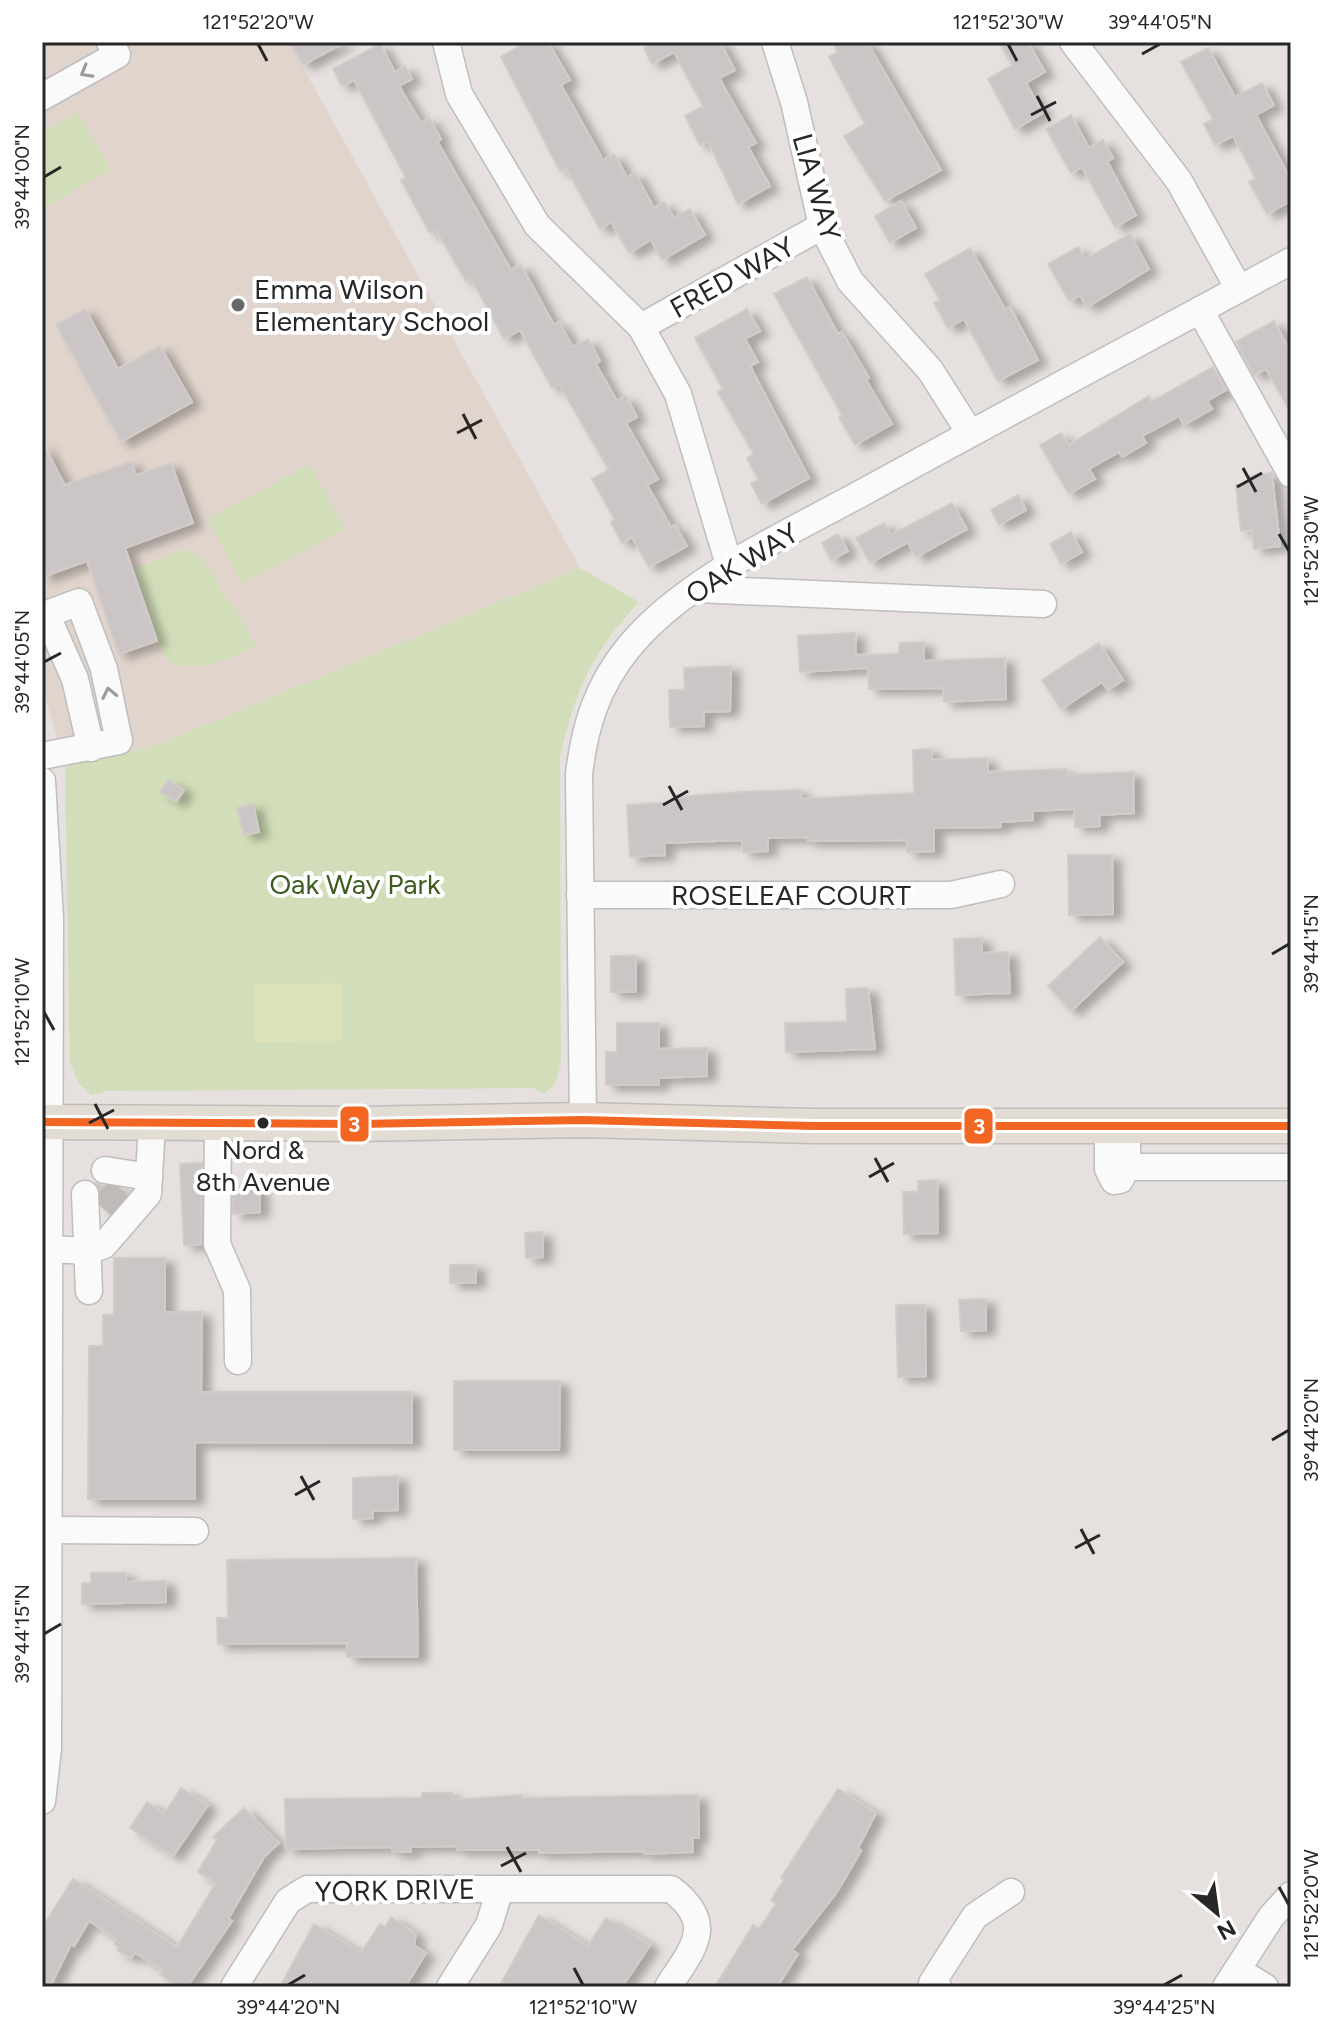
<svg xmlns="http://www.w3.org/2000/svg" width="1333" height="2029" font-family="Figtree,sans-serif">
	<style>
		.education { fill: #e0d4cc }
		.green { fill: #d2deb9 }
		.pitch { fill: #dde1b7 }
		.building { fill: #cbc6c5; stroke: #d1ccca; stroke-width: 2; filter: url(#shadow) }
		.lines { fill: none; stroke-linecap: round; stroke-linejoin: round }
		.minor-tunnel { stroke: #c0bbb9; stroke-width: 26; stroke-dasharray: 26 13; stroke-linecap: butt }
		.minor-casing { stroke: #bfbebf; stroke-width: 29 }
		.major-casing { stroke: #bfbcbc; stroke-width: 37 }
		.minor { stroke: #fbfafa; stroke-width: 26 }
		.major { stroke: #e3dcd4; stroke-width: 34 }
		.bus-1-casing { stroke: #fff; stroke-width: 14 }
		.bus-1 { stroke: #f26522; stroke-width: 8 }
		.oneway { stroke: #9c9b9b }
		.ticks { fill: none; stroke: #272727; stroke-width: 3 }
		.poi-dot { fill: #6a6867; stroke: #fff; stroke-width: 3 }
		.bus-dot { fill: #272727; stroke: #fff; stroke-width: 3 }
		.labels { text-anchor: middle; dominant-baseline: central; stroke-width: 8; stroke-linejoin: round; paint-order: stroke }
		.bus-label { font-size: 26px; fill: #272727; stroke: #fff }
		.street-label { font-size: 28px; fill: #272727; stroke: #fff }
		.poi-label { font-size: 28px; fill: #272727; stroke: #fff; text-anchor: start }
		.park-label { font-size: 28px; fill: #3c5d1f; stroke: #fff }
		.line-badge { stroke: #fff; stroke-width: 3 }
		.badge-label { font-size: 22px; text-anchor: middle; font-weight: bold; fill: #fff }
		.neatline { fill: none; stroke: #272727; stroke-width: 3 }
		.ticks-label { font-size: 20px; text-anchor: middle; fill: #272727 }
	</style>
	<defs>
		<filter id="shadow"><feDropShadow dx="9" dy="5" stdDeviation="4" flood-color="#0004"/></filter>
	</defs>
	<rect width="100%" height="100%" fill="#e6e0de"/>
	<polygon class="education" points="42,42 289,42 580,568 154,746 65,765 42,686"/>
	<g class="green">
		<polygon points="78,112 111,170 42,209 42,133"/>
		<polygon points="310,464 345,529 242,584 207,519"/>
		<polygon points="187,549 200,557 217,577 220,591 235,607 256,647 208,666 182,667 168,661 159,645 134,568"/>
		<path d="M580,568L639,602C590,656 577,686 560,757L561,1058C559,1073 558,1086 543,1094L533,1088L107,1091L91,1095L78,1083L70,1061L65,765L154,746Z"/>
	</g>
	<polygon class="pitch" points="342,983 341,1041 254,1042 253,984"/>
	<g class="building">
		<polygon points="290,42 345,42 303,65"/>
		<polygon points="527,42 548,42 570,80 561,85 603,160 614,154 627,177 635,173 654,208 664,202 674,218 690,209 705,235 662,260 651,240 629,253 611,222 600,229 566,168 560,171 501,57"/>
		<polygon points="656,42 720,42 735,70 719,78 756,143 748,147 770,186 738,204 708,141 700,145 685,116 703,106 674,52 652,64 644,48"/>
		<polygon points="832,42 867,42 941,170 885,201 844,136 865,124 829,57 838,52"/>
		<polygon points="999,42 1028,42 1045,72 1026,83 1043,113 1015,129 988,79 1012,65"/>
		<polygon points="380,44 395,72 405,66 412,79 399,86 421,123 429,118 441,139 437,141 511,270 521,265 554,325 559,322 573,347 588,339 600,361 596,364 617,401 626,396 637,417 626,423 658,479 647,485 671,527 675,525 687,546 649,567 632,537 622,543 611,522 615,520 592,479 609,470 559,384 552,388 520,330 504,339 471,278 466,281 436,230 430,233 401,180 406,178 354,80 342,86 333,69"/>
		<polygon points="1208,48 1235,97 1262,83 1274,105 1256,115 1291,180 1291,201 1267,214 1249,182 1256,179 1233,136 1215,145 1204,124 1213,119 1181,62"/>
		<polygon points="1071,115 1089,148 1103,140 1113,158 1107,161 1136,215 1115,227 1082,167 1071,173 1046,129"/>
		<polygon points="901,201 916,228 890,243 875,216"/>
		<polygon points="1130,234 1149,269 1087,307 1080,295 1069,301 1048,264 1078,247 1085,259"/>
		<polygon points="970,248 1005,309 1010,307 1038,360 998,381 964,319 948,328 934,303 940,300 925,274"/>
		<polygon points="807,277 838,334 842,332 869,378 866,380 892,424 855,445 839,417 842,415 774,294"/>
		<polygon points="85,309 118,369 160,346 192,402 121,442 56,325"/>
		<polygon points="747,309 760,331 745,339 758,362 750,366 809,478 762,504 751,484 759,480 747,458 754,454 718,392 723,389 695,338"/>
		<polygon points="1274,321 1291,353 1291,413 1266,369 1254,375 1236,342"/>
		<polygon points="1213,367 1226,390 1207,401 1212,409 1184,425 1179,416 1142,436 1146,443 1122,457 1119,452 1089,469 1095,479 1069,494 1040,445 1061,433 1069,445 1149,396 1151,402"/>
		<polygon points="42,443 65,485 131,462 136,475 171,463 193,523 125,548 157,641 119,654 87,561 42,577"/>
		<polygon points="1272,473 1280,546 1254,549 1252,530 1241,531 1236,485 1250,483 1249,476"/>
		<polygon points="1018,495 1026,510 999,525 991,510"/>
		<polygon points="952,503 967,529 916,557 908,542 870,563 856,538 884,523 891,535"/>
		<polygon points="1071,532 1082,552 1061,564 1050,544"/>
		<polygon points="838,534 848,551 831,560 822,543"/>
		<polygon points="855,633 856,655 899,654 900,643 924,642 924,661 1005,658 1006,699 944,702 943,688 869,689 868,668 800,672 798,636"/>
		<polygon points="1099,643 1123,680 1108,690 1102,682 1061,709 1042,680"/>
		<polygon points="731,666 730,711 704,712 704,726 670,727 669,690 685,690 684,668"/>
		<polygon points="931,749 932,760 987,758 988,772 1066,769 1067,775 1133,772 1134,813 1099,815 1100,826 1075,827 1074,809 1033,811 1033,820 1001,822 1001,827 934,828 934,851 907,852 907,840 808,841 808,837 768,838 768,851 743,852 742,840 664,843 665,855 630,857 627,805 677,802 677,797 740,792 801,790 801,799 914,793 913,750"/>
		<polygon points="168,780 184,790 176,802 160,792"/>
		<polygon points="253,804 259,832 244,835 237,808"/>
		<polygon points="1068,855 1112,855 1113,914 1069,915"/>
		<polygon points="1100,937 1123,962 1071,1011 1048,986"/>
		<polygon points="982,938 982,953 1008,952 1010,993 956,995 954,939"/>
		<rect x="611" y="956" width="25" height="36"/>
		<polygon points="868,988 875,1049 786,1052 785,1023 847,1022 846,989"/>
		<polygon points="617,1023 659,1023 659,1049 707,1048 707,1076 659,1078 659,1085 606,1085 606,1052 617,1052"/>
		<polygon points="202,1163 201,1244 184,1245 180,1164"/>
		<polygon points="937,1180 938,1233 904,1234 903,1192 918,1192 918,1181"/>
		<polygon points="96,1183 102,1186 130,1191 110,1214 102,1207"/>
		<polygon points="259,1185 260,1212 233,1214 233,1186"/>
		<polygon points="543,1232 543,1257 526,1258 525,1233"/>
		<polygon points="114,1258 165,1258 165,1312 202,1312 201,1392 412,1392 412,1443 195,1442 195,1499 88,1499 89,1346 103,1346 103,1315 114,1315"/>
		<rect x="450" y="1265" width="26" height="18"/>
		<polygon points="986,1299 986,1330 961,1331 959,1300"/>
		<polygon points="896,1305 925,1305 926,1376 898,1377"/>
		<polygon points="454,1381 560,1381 559,1450 454,1450"/>
		<polygon points="398,1476 398,1510 373,1511 373,1518 353,1519 353,1478"/>
		<polygon points="416,1558 418,1657 347,1657 347,1643 218,1644 217,1618 228,1618 227,1560"/>
		<polygon points="91,1573 126,1573 126,1582 166,1581 166,1602 82,1604 82,1583 91,1583"/>
		<polygon points="181,1788 208,1805 173,1856 130,1828 147,1802 164,1814"/>
		<polygon points="838,1789 876,1813 858,1848 861,1851 837,1892 792,1950 798,1954 777,1987 715,1987 753,1925 759,1929 776,1904 771,1900 784,1880 781,1878"/>
		<polygon points="422,1793 452,1793 452,1800 522,1795 522,1798 698,1795 699,1838 692,1838 693,1852 644,1854 644,1851 539,1853 539,1850 457,1850 457,1846 411,1847 411,1852 392,1852 392,1847 286,1849 285,1799 422,1798"/>
		<polygon points="244,1808 279,1843 264,1857 228,1919 232,1921 187,1987 180,1987 160,1975 163,1970 135,1953 131,1958 117,1950 119,1947 114,1944 117,1939 89,1921 74,1946 71,1944 50,1987 42,1987 42,1928 73,1879 177,1947 216,1883 198,1872 217,1840 213,1837"/>
		<polygon points="539,1915 588,1946 606,1918 650,1945 622,1987 499,1987"/>
		<polygon points="391,1917 416,1934 414,1945 426,1953 405,1987 280,1987 314,1924 361,1953 380,1924 385,1927"/>
	</g>
	<g class="lines">
		<polyline class="minor-tunnel" points="103,1208 123,1185"/>
		<defs>
			<g id="minor">
				<polyline points="446,42 459,94 537,225 641,327 678,394 730,568"/>
				<polyline points="775,42 794,102 822,226 850,281 930,370 970,433"/>
				<polyline points="1073,42 1179,181 1239,289"/>
				<polyline points="42,97 117,55 110,42"/>
				<polyline points="1200,310 1291,474"/>
				<polyline points="641,327 822,226"/>
				<polyline points="696,589 1043,604"/>
				<polyline points="46,614 75,679 91,748"/>
				<polyline points="42,616 79,602 104,669 119,741 42,756"/>
				<polyline points="42,781 50,918 48,1749 42,1801"/>
				<polyline points="580,895 951,895 1001,884"/>
				<path d="M583,1120L579,774C585,725 597,686 629,647C684,580 785,535 860,494C1003,415 1147,339 1291,261"/>
				<polyline points="218,1123 217,1244 237,1290 238,1361"/>
				<polyline points="1108,1126 1108,1169 1114,1181 1120,1180 1127,1167 1127,1126"/>
				<polyline points="1127,1167 1291,1167"/>
				<polyline points="105,1170 149,1177"/>
				<polyline points="85,1194 89,1291"/>
				<polyline points="48,1249 88,1251 104,1245 148,1194 152,1123"/>
				<polyline points="48,1530 195,1531"/>
				<polyline points="1237,1970 1265,1987"/>
				<path d="M234,1987L288,1901L307,1889H671C717,1924 693,1948 668,1987"/>
				<polyline points="450,1987 489,1925 500,1889"/>
				<polyline points="938,1987 932,1983 975,1916 1011,1892"/>
				<polyline points="1226,1987 1271,1917 1291,1895"/>
			</g>
			<polyline id="major" points="42,1122 358,1124 583,1120 813,1126 1291,1126"/>
		</defs>
		<use href="#minor" class="minor-casing"/>
		<use href="#major" class="major-casing"/>
		<use href="#minor" class="minor"/>
		<use href="#major" class="major"/>
		<defs>
			<polyline id="bus-1" points="42,1122 358,1124 583,1120 813,1126 1291,1126"/>
		</defs>
		<use href="#bus-1" class="bus-1-casing"/>
		<use href="#bus-1" class="bus-1"/>
	</g>
	<defs><path id="oneway-chevron" d="M-2-3.5L2.5 0L-2 3.5" fill="none" stroke-width="1.6" stroke-linecap="round" stroke-linejoin="round" transform="scale(2)"/></defs>
	<g class="oneway">
		<use href="#oneway-chevron" transform="translate(86 72) rotate(150)"/>
		<use href="#oneway-chevron" transform="translate(109 693) rotate(-102)"/>
	</g>
	<path class="ticks" d="M258,44L267,61M1008,44L1017,61M1142,54L1160,44M1037,96L1050,121M1031,115L1056,102M44,177L61,167M463,414L476,439M457,433L482,420M1243,468L1256,492M1237,487L1262,473M1279,534L1289,551M44,662L61,653M669,786L682,810M663,805L688,791M1272,954L1289,944M44,1012L54,1030M95,1104L108,1129M89,1123L114,1110M875,1158L888,1182M869,1177L894,1163M1272,1440L1289,1430M301,1476L314,1500M295,1495L320,1481M1081,1529L1094,1554M1075,1548L1100,1535M44,1634L61,1624M507,1847L521,1872M501,1866L526,1853M1279,1887L1289,1905M574,1968L583,1985M288,1985L305,1975M1164,1985L1182,1975"/>
	<circle class="poi-dot" cx="238" cy="305" r="8"/>
	<circle class="bus-dot" cx="263" cy="1123" r="7"/>
	<g class="labels">
		<g class="bus-label">
			<text x="263" y="1150">Nord &amp;<tspan x="263" dy="32">8th Avenue</tspan></text>
		</g>
		<g class="street-label">
			<text transform="translate(817 187) rotate(74)">LIA WAY</text>
			<text transform="translate(732 277) rotate(-29)">FRED WAY</text>
			<text transform="translate(742 563) rotate(-32)">OAK WAY</text>
			<text x="791" y="895">ROSELEAF COURT</text>
			<text transform="translate(395 1890) rotate(-1)">YORK DRIVE</text>
		</g>
		<g class="poi-label">
			<text x="254" y="289">Emma Wilson<tspan x="254" dy="32">Elementary School</tspan></text>
		</g>
		<g class="park-label">
			<text x="355" y="884">Oak Way Park</text>
		</g>
	</g>
	<g class="line-badge">
		<rect x="339" y="1105" width="31" height="38" rx="8" fill="#f26522"/>
		<rect x="963" y="1107" width="31" height="38" rx="8" fill="#f26522"/>
	</g>
	<g class="badge-label">
		<text x="354" y="1132">3</text>
		<text x="979" y="1134">3</text>
	</g>
	<rect width="1333" height="2029" fill="none" stroke="#ffffff" stroke-width="88"/>
	<g transform="translate(1217 1913) rotate(151)" stroke="#ffffff" stroke-width="6" paint-order="stroke">
	<path d="M0-6L14 30L0 20L-14 30Z" fill="#272727"/>
	<text y="-12" font-size="22" font-weight="bold" text-anchor="middle" fill="#272727">N</text>
	</g>
	<rect x="44" y="44" width="1245" height="1941" class="neatline"/>
	<g class="ticks-label">
		<text x="258" y="29">121°52'20"W</text>
		<text x="1008" y="29">121°52'30"W</text>
		<text x="1160" y="29">39°44'05"N</text>
		<text transform="translate(22 177) rotate(-90)" y="7">39°44'00"N</text>
		<text transform="translate(1311 551) rotate(-90)" y="7">121°52'30"W</text>
		<text transform="translate(22 662) rotate(-90)" y="7">39°44'05"N</text>
		<text transform="translate(1311 944) rotate(-90)" y="7">39°44'15"N</text>
		<text transform="translate(22 1012) rotate(-90)" y="7">121°52'10"W</text>
		<text transform="translate(1311 1430) rotate(-90)" y="7">39°44'20"N</text>
		<text transform="translate(22 1634) rotate(-90)" y="7">39°44'15"N</text>
		<text transform="translate(1311 1905) rotate(-90)" y="7">121°52'20"W</text>
		<text x="288" y="2014">39°44'20"N</text>
		<text x="583" y="2014">121°52'10"W</text>
		<text x="1164" y="2014">39°44'25"N</text>
	</g>
</svg>
